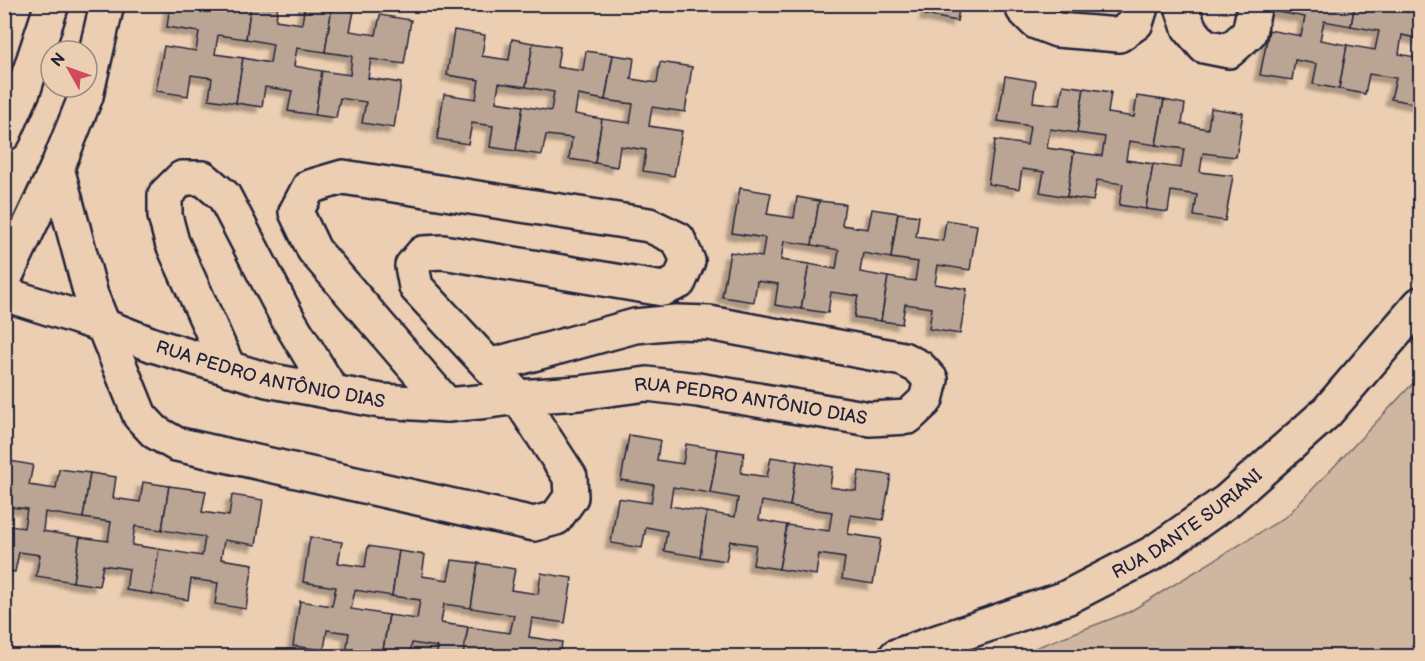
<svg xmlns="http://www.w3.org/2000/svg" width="1425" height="661" font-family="'Balsamiq Sans',sans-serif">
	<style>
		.green { fill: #cfb6a1; stroke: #786c6e; stroke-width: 1.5 }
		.building { fill: #baa494; stroke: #22223b; stroke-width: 1.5; filter: url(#shadow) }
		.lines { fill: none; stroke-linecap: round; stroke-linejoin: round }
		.minor-casing { stroke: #22223b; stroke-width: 38 }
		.minor { stroke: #eccfb2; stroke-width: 33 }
		.labels { text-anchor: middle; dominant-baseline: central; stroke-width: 4.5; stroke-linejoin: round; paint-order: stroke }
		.street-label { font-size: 18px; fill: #22223b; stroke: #eccfb2 }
	</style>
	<defs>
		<filter id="shadow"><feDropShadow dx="-5.5" dy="5.5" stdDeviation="1.5" flood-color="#0004"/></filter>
	</defs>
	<rect width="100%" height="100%" fill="#eccfb2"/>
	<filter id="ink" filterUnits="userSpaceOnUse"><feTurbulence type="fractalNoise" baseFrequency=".0167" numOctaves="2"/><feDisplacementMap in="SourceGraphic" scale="12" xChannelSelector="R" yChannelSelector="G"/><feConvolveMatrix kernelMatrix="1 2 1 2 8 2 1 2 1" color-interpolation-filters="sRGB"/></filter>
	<g filter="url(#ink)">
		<polygon class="green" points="1420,376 1420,656 1014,656 1129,612 1287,516"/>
		<g class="building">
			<polygon points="170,4 202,4 202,8 228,12 229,4 251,4 246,39 218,35 215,54 243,58 236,103 209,99 212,78 191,75 188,96 156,91 164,46 196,51 199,32 167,27"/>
			<polygon points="251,4 278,4 276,20 302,24 305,4 332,7 325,52 297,48 294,66 322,71 315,115 288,111 292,91 265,87 262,107 236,103 243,58 270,63 273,44 246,39"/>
			<polygon points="928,4 960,4 957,21 925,15"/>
			<polygon points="1274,4 1355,4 1351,26 1324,21 1320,40 1347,45 1339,89 1313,84 1317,64 1295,60 1292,80 1260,75 1269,30 1301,36 1305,17 1272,11"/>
			<polygon points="1355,4 1383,4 1382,7 1408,12 1410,4 1420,4 1420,39 1402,35 1399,54 1420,58 1420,90 1418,104 1391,99 1396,78 1369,74 1365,94 1339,89 1347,45 1375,50 1379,31 1351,26"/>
			<polygon points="332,7 354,11 350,31 376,35 380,15 411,20 404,64 371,59 368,78 401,83 394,128 362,123 366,102 340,98 336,118 315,115 322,71 350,75 352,56 325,52"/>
			<polygon points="454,30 485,35 482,56 509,60 512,39 533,43 526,87 499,83 496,102 523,106 516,151 490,147 493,126 472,123 468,144 437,139 444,94 476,99 479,80 447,75"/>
			<polygon points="533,43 560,47 557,67 583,71 586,51 613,55 605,100 578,95 575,114 602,119 595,163 569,159 572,138 546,135 542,155 516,151 523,106 551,111 554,92 526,87"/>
			<polygon points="613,55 634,58 631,79 657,83 660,62 692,67 685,112 652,107 649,126 682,131 674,176 643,171 646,150 620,146 617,167 595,163 602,119 630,123 633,104 605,100"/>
			<polygon points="1005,76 1036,81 1033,102 1060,105 1063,85 1084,88 1077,133 1050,129 1047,148 1074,152 1067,197 1040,192 1044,172 1022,169 1019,189 988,184 995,140 1027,145 1030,126 998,121"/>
			<polygon points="1084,88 1111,92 1108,113 1134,117 1137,96 1164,100 1156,145 1129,141 1126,160 1153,164 1146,209 1119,205 1123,184 1097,180 1093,201 1067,197 1074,152 1102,156 1105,137 1077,133"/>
			<polygon points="1164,100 1185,104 1182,124 1208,129 1211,108 1243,113 1236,157 1203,153 1200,172 1233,176 1225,221 1194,216 1197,195 1171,191 1168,212 1146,209 1153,164 1181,168 1184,149 1156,145"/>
			<polygon points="740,188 771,193 767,214 794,218 797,197 819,201 812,245 784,241 781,260 809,264 801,309 775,305 778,284 757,281 754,302 722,297 730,252 762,257 765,238 732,233"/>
			<polygon points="819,201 845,204 842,225 868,229 872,209 898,213 891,258 863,253 860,272 888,277 881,321 854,317 858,296 831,292 828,313 801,309 809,264 836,269 839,250 812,245"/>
			<polygon points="898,213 919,216 916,237 943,241 946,220 977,225 970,270 938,265 935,284 967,289 960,334 929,329 932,308 905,304 902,324 881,321 888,277 915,281 918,262 891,258"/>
			<polygon points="629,435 660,440 657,460 683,464 686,444 718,449 710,493 673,487 670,506 707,512 700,557 664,551 667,531 646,527 642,548 611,543 618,498 651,503 654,485 621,480"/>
			<polygon points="718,449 744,453 741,473 767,477 771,457 797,461 790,506 762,501 759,520 787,525 779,569 753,565 756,545 730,541 726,561 700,557 707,512 735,517 738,498 710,493"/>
			<polygon points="4,460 33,465 29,485 56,489 59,469 90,473 83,518 45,512 43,531 80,537 73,582 36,576 40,555 19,552 15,572 4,571 4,525 24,528 27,509 4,506"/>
			<polygon points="797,461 833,467 830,487 856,491 859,471 891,475 883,520 851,515 848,534 881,539 873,584 842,579 845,558 819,554 816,575 779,569 787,525 829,531 832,512 790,506"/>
			<polygon points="90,473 116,477 113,498 140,502 143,482 169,486 162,530 135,526 132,545 159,549 152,594 126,590 129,569 103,565 99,586 73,582 80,537 108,541 111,522 83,518"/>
			<polygon points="169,486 206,491 202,512 229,516 232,495 263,500 256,545 224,540 221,559 253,564 246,609 215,604 218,583 191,579 188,600 152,594 159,549 202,556 205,537 162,530"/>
			<polygon points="310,537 342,542 338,563 365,567 368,546 399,551 392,596 355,590 351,609 389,615 382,656 364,656 346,654 349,633 327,630 324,650 293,646 300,601 332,606 336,587 303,582"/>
			<polygon points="399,551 425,555 422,576 448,580 452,560 478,563 471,608 444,604 441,623 468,627 463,656 436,656 438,647 412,643 409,656 382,656 389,615 417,619 420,600 392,596"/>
			<polygon points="478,563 515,569 511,590 538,594 541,573 572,578 565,623 532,618 529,637 562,642 560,656 463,656 468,627 510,633 514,615 471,608"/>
		</g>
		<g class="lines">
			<defs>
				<g id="minor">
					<polyline points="1023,4 1023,9 1036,22 1057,30 1119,35 1136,23 1142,4"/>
					<polyline points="1184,4 1183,10 1189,28 1204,46 1229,51 1249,33 1255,4"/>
					<polyline points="4,134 24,89 52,4"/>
					<polyline points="57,168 91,295 140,416 155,432 176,444 534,524 556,518 571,497 570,477 518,397 416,287 412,266 423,253 443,252 663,289 679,282 688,261 678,239 649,225 343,177 309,187 296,212 314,250 447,405"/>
					<polyline points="4,280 57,168 86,96 107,4"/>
					<path id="s1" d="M4,294L102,325L153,345L267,380L381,401L447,405L489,401L518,397L579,393L647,384L698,390L870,419L908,417L926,400L931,380L919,367L903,359L709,323L676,322L635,326L489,366"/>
					<polyline points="229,369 172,242 165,216 165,195 182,178 203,178 224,196 288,319 333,393"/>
					<path id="s2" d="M896,656L1066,598L1153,553L1227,501L1326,413L1420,304"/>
				</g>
			</defs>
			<use href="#minor" class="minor-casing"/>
			<use href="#minor" class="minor"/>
		</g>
	</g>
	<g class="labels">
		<g class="street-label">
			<text stroke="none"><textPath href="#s1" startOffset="279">RUA PEDRO ANTÔNIO DIAS</textPath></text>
			<text stroke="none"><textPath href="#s1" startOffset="765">RUA PEDRO ANTÔNIO DIAS</textPath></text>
			<text stroke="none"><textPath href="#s2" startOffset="322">RUA DANTE SURIANI</textPath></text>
		</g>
	</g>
	<rect width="1425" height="661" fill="none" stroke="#eccfb2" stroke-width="24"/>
	<rect x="12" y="12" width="1401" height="637" fill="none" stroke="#22223b" stroke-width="2" filter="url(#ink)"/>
	<g transform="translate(69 69) rotate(310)"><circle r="28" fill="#eccfb2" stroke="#9b8a82" stroke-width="1.5"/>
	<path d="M0-4.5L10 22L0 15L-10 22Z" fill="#d1495b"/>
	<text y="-9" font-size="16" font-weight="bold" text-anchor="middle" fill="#22223b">N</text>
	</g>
</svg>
